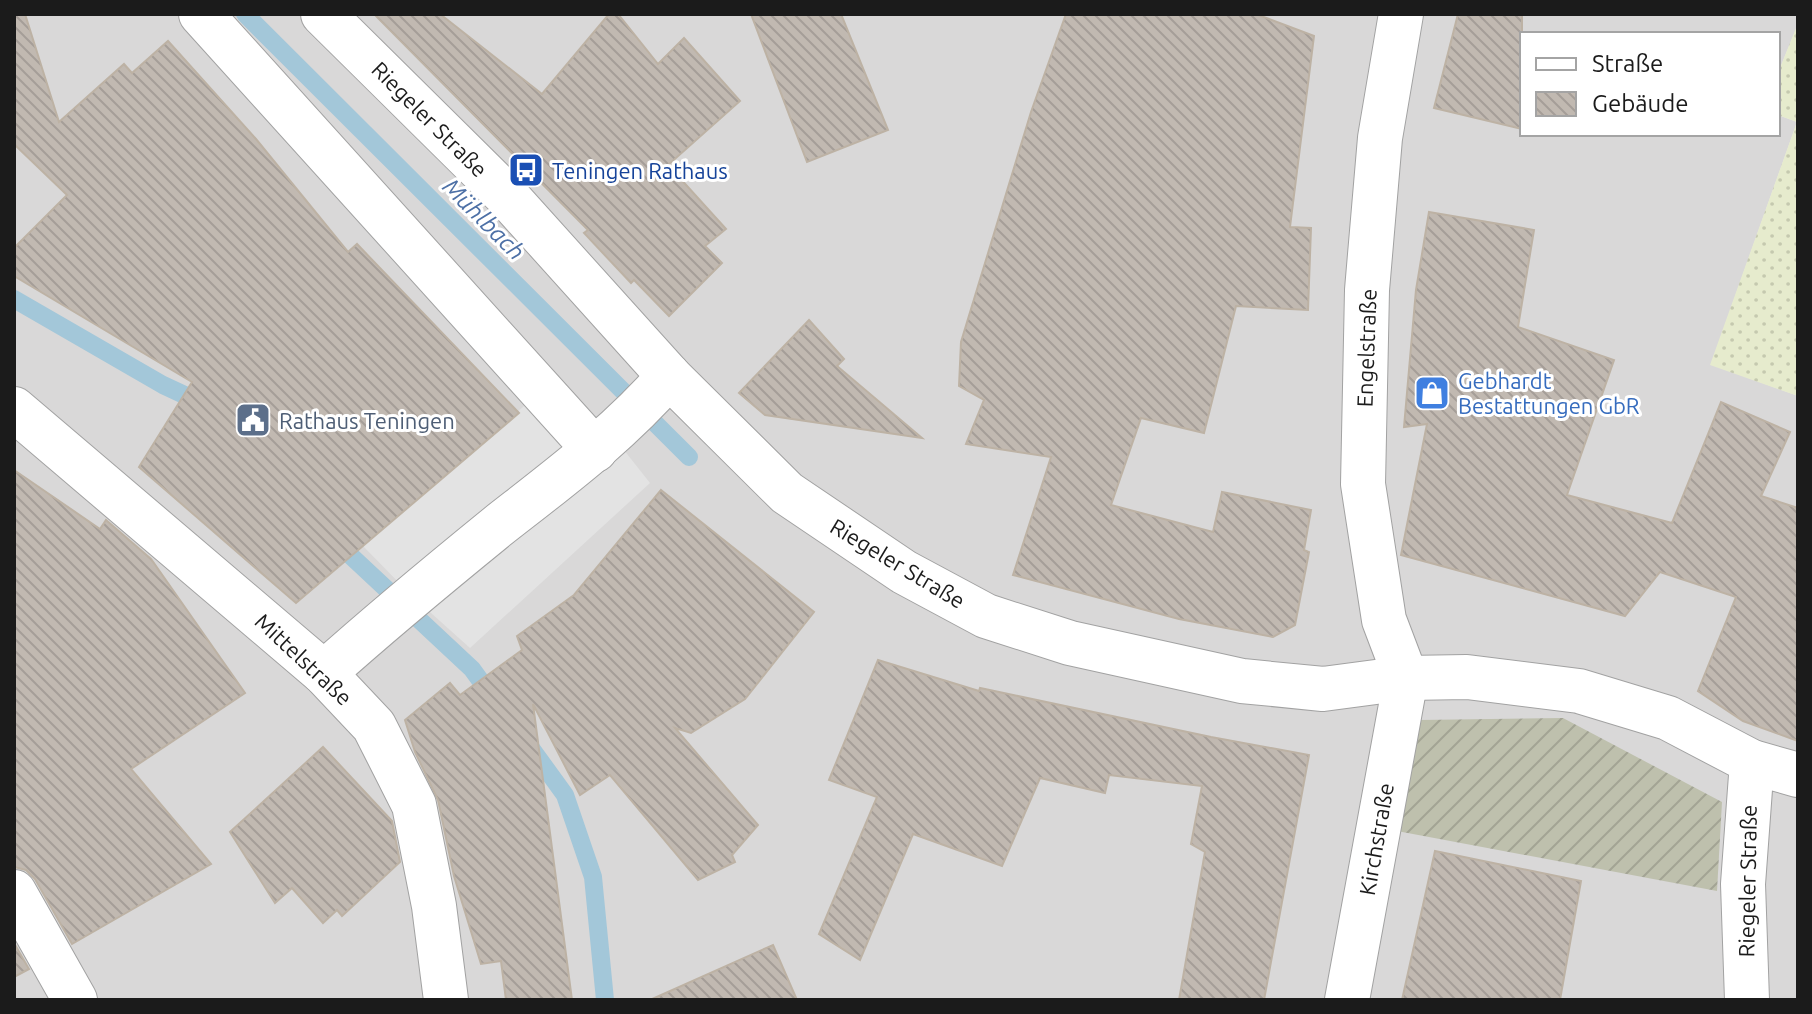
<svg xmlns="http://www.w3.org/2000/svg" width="1812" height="1014" font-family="Ubuntu,sans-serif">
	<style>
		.residential { fill: #d9d8d8 }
		.construction { fill: url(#construction-furrows) }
		.farmland { fill: url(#farmland-dots) }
		.parking { fill: #e3e3e3 }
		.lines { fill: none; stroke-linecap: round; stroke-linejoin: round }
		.stream { stroke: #a3c7d9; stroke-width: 18 }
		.building { fill: url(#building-back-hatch); stroke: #bdb2a4; stroke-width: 2 }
		.minor-casing { stroke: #a2a2a2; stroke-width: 46 }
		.minor { stroke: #fff; stroke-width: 44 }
		.labels { text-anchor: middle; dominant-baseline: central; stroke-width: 6; stroke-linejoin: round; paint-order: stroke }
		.street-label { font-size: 22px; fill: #1b1b1b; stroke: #fff }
		.transit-label { font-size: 22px; fill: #164399; stroke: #fff; text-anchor: start }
		.shop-label { font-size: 22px; fill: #366cbe; stroke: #fff; text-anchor: start }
		.service-label { font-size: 22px; fill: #4e5e75; stroke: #fff; text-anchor: start }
		.water-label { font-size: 24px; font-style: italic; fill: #4d70a6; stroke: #fff }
	</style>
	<defs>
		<pattern id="construction-furrows" width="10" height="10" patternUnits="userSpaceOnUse" patternTransform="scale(2)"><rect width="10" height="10" fill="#bec0ad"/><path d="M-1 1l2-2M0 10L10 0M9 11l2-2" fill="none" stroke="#a3a494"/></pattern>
		<pattern id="farmland-dots" width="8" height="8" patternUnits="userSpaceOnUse" patternTransform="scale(2)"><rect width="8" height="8" fill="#e6ebcd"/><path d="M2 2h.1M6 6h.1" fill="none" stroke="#c5c9af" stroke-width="1.8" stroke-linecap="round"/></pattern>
		<pattern id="building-back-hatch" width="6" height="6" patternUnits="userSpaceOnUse" patternTransform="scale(2)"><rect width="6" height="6" fill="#c1b9b1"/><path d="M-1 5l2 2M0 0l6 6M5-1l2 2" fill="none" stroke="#a59e98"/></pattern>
	</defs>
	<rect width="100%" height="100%" fill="#eceae1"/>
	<polygon class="residential" points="14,14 1794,14 1798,16 1798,24 1778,73 1778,34 1522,34 1522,134 1778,134 1778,115 1797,122 1711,364 1798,396 1798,1000 14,1000"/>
	<polygon class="construction" points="1563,718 1722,802 1717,891 1397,831 1419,720"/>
	<polygon class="farmland" points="1798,23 1798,396 1710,365 1797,122 1778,115 1778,73"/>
	<polygon class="parking" points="558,377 612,435 650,483 470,648 411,595 362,545"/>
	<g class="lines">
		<g class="stream">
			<polyline points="245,14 689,457"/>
			<polyline points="14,299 163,385 193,399"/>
			<polyline points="351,556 472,669 493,698"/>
			<polyline points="528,744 565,795 593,877 605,1000"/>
		</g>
	</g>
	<g class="building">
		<polygon points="25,14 59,122 124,64 132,73 168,41 256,139 348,252 357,244 519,413 296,603 139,467 192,382 14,276 14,248 67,195 14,144 14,15"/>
		<polygon points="374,14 440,14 542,94 609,14 618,14 658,64 684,38 740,101 668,165 726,229 705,246 722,263 669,316 634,280 631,283 584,233 588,230"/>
		<polygon points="751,14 841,14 888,130 807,162"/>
		<polygon points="1066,14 1256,14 1314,36 1290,227 1311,228 1308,310 1236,306 1204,433 1141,418 1111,505 1213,532 1222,492 1311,510 1304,550 1309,552 1295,625 1273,637 1179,619 1013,575 1051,457 966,444 984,400 959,386 961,342 1031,112"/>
		<polygon points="1458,14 1522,14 1522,129 1434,108"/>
		<polygon points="1429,212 1534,230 1518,327 1614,360 1567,495 1672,523 1721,402 1790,432 1761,496 1798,508 1798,741 1743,721 1698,691 1736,597 1660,572 1625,616 1401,555 1427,424 1404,427 1416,290"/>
		<polygon points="809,320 844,359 837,366 922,438 765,415 739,393"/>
		<polygon points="14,470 100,529 106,520 151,559 245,693 131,769 211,864 72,944 35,879 26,870 14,867"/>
		<polygon points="661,490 814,612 745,699 691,733 675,728 758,825 732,855 735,862 698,880 610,775 580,795 533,704 572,1000 506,1000 501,961 481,964 454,876 438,800 415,752 405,720 450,683 460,695 522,650 517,636 574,595"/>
		<polygon points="878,660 979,691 980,688 1211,737 1309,755 1264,1000 1179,1000 1205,852 1191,844 1202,786 1109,775 1105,793 1040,778 1002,866 913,834 860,960 819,934 877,797 829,780"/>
		<polygon points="323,747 392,821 400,862 342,916 337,910 323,923 292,888 275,903 230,832"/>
		<polygon points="1435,851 1581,881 1560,1000 1402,1000"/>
		<polygon points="14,943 29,969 14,977"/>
		<polygon points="773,945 797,1000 650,1000"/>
	</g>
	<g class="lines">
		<defs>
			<g id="minor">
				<polyline points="201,14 595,450"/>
				<polyline points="323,14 505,194 669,376 787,493 904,572 986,616 1070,643 1242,681 1323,689 1406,678 1467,677 1579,691 1668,718 1752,762 1798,775"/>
				<polyline points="1401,14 1380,138 1367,290 1363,484 1384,620 1406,678"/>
				<polyline points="14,409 324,673 374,726 414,805 434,906 446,1000"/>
				<path d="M324,673C381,622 439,574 498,526C558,479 619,434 669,376"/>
				<polyline points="14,892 75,1000"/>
				<polyline points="1347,1000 1406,678"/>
				<polyline points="1747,1000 1743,884 1752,762"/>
			</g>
		</defs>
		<use href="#minor" class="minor-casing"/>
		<use href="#minor" class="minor"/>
	</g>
	<defs>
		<symbol id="bus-square" viewBox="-11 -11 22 22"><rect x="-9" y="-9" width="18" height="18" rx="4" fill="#1a4fb4" stroke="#fff"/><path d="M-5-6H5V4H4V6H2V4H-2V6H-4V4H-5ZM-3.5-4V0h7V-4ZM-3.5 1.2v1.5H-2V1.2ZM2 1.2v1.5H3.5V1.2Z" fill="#fff"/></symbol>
		<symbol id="shop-square" viewBox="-11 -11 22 22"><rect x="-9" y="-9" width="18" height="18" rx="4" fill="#3f7fe0" stroke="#fff"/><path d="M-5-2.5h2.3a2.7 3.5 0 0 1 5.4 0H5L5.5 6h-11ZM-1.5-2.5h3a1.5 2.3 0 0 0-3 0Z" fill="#fff"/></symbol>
		<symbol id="civic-square" viewBox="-11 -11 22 22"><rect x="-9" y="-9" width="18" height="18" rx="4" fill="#5c6f8a" stroke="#fff"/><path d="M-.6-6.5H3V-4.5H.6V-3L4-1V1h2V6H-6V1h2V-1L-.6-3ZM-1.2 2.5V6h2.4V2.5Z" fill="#fff"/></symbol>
	</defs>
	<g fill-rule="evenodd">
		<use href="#bus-square" x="506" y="150" width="40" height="40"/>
		<use href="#shop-square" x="1412" y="373" width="40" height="40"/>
		<use href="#civic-square" x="233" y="400" width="40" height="40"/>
	</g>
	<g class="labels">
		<g class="street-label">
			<text transform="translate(430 119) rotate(45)">Riegeler Straße</text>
			<text transform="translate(1366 348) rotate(-88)">Engelstraße</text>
			<text transform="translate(898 563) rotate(31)">Riegeler Straße</text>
			<text transform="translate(304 659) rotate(43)">Mittelstraße</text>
			<text transform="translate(1376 839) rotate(-80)">Kirchstraße</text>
			<text transform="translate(1747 881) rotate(-89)">Riegeler Straße</text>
		</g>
		<g class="transit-label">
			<text x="552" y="170">Teningen Rathaus</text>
		</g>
		<g class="shop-label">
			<text x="1458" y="380">Gebhardt<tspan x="1458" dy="25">Bestattungen GbR</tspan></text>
		</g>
		<g class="service-label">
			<text x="279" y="420">Rathaus Teningen</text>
		</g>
		<g class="water-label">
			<text transform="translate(484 219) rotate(45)">Mühlbach</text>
		</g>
	</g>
	<rect width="1812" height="1014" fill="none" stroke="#1b1b1b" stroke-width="32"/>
	<rect x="1520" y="32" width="260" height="104" fill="#ffffff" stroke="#a4a4a4" stroke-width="2"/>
	<rect x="1536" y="58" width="40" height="12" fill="#ffffff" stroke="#a4a4a4" stroke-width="2"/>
	<text x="1592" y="72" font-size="24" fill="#1b1b1b">Straße</text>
	<rect x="1536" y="92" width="40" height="24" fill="url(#building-back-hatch)" stroke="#a4a4a4" stroke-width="2"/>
	<text x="1592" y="112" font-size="24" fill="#1b1b1b">Gebäude</text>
</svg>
